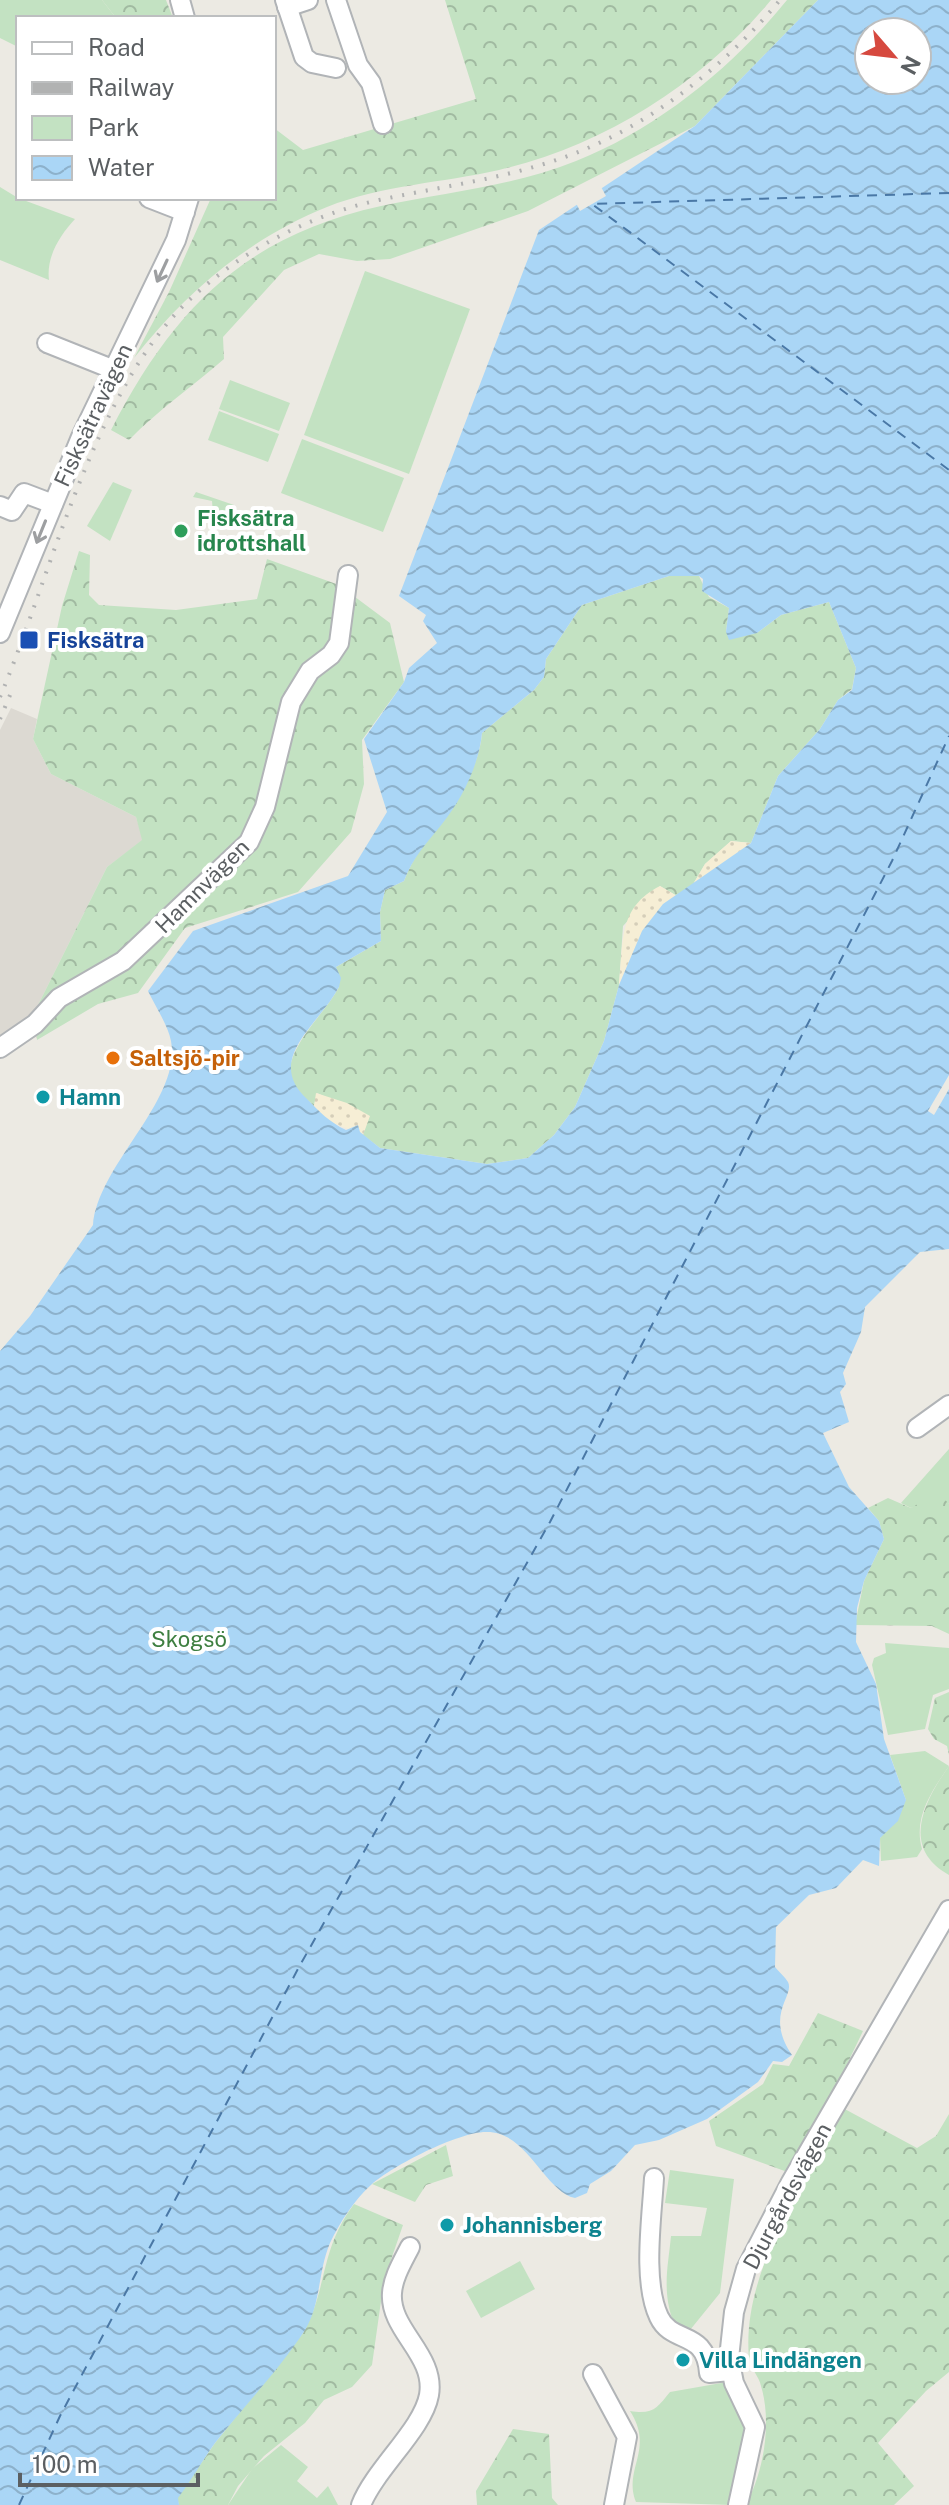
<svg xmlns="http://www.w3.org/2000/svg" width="949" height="2505" font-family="'Public Sans',sans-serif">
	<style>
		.education { fill: #dcd9d2 }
		.green { fill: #c3e2c2 }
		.forest { fill: url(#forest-crowns) }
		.sand { fill: url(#sand-dots) }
		.water { fill: url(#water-waves); fill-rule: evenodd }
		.pier { fill: #eceae3 }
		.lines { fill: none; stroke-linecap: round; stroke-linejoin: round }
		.ferry { stroke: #4a78a6; stroke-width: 2; stroke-dasharray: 10 8; stroke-linecap: butt }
		.minor-casing { stroke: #b1b4b7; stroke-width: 22 }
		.minor { stroke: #fff; stroke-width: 18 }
		.rail { stroke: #b1b2b2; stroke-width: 4; stroke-dasharray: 2 10; stroke-linecap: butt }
		.oneway { stroke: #9d9fa1 }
		.leisure-dot { fill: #2e9e5b; stroke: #fff; stroke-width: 3 }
		.transit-dot { fill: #1a4fb4; stroke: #fff; stroke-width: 3 }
		.food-dot { fill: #e8710a; stroke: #fff; stroke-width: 3 }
		.culture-dot { fill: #0f9aa8; stroke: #fff; stroke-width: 3 }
		.labels { text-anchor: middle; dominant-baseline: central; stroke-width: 8; stroke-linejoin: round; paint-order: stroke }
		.street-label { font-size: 22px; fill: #5b5f62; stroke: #fff }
		.leisure-label { font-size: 22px; font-weight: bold; fill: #27864d; stroke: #fff; text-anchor: start }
		.transit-label { font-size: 22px; font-weight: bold; fill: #164399; stroke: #fff; text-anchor: start }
		.food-label { font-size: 22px; font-weight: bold; fill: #c56008; stroke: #fff; text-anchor: start }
		.culture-label { font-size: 22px; font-weight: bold; fill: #0d838f; stroke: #fff; text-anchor: start }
		.park-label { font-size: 22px; fill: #3e7f40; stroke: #fff }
	</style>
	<defs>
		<pattern id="forest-crowns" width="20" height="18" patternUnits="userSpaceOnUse" patternTransform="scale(2)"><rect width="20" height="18" fill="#c3e2c2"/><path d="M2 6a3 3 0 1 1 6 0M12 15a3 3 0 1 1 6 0" fill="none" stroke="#a1baa1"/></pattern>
		<pattern id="sand-dots" width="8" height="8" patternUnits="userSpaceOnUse" patternTransform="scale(2)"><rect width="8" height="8" fill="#f6eed5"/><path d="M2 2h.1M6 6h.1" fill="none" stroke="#d5ceb9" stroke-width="1.8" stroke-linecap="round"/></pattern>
		<pattern id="water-waves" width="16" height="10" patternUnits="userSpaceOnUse" patternTransform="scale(2)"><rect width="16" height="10" fill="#aad6f6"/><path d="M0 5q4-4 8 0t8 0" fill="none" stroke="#8db1cb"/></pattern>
	</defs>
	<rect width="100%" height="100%" fill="#eceae3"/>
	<polygon class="education" points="11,708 37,719 33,739 51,774 136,817 143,840 107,867 34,1013 0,1037 0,730"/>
	<g class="green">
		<polygon points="0,0 102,0 116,18 18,18 18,47 0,38"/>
		<path d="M0,187L18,198L75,219C60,235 46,257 49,280L0,260Z"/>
		<polygon points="365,271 470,309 409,474 304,435"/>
		<polygon points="230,380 290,403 279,431 219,409"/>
		<polygon points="219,411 279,434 268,462 208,440"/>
		<polygon points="302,439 404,478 383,532 281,493"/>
		<polygon points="113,482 132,490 110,541 87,526"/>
		<polygon points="196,492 234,505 232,510 213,513 212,501 193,497"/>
		<polygon points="949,1449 949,1504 940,1498 911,1508 901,1503"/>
		<polygon points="885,1643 949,1648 949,1689 933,1695 925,1729 888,1735 872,1665 874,1658 886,1653"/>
		<path d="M925,1751L949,1766C932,1791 913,1817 922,1849L917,1857L881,1861L880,1838L906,1800L890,1755Z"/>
		<path d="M670,2170L734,2179L720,2293L690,2330L673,2321C662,2290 668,2267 671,2236H701L707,2208L665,2203Z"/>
		<polygon points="520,2261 535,2289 481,2318 466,2291"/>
		<path d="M727,2382L750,2422L733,2505L636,2502C623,2468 655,2450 630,2411C653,2415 657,2408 670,2392Z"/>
		<polygon points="281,2445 308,2467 297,2481 317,2498 328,2486 338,2505 228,2505 252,2469"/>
	</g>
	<g class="forest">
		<polygon points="102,0 166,0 173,18 116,18"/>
		<path d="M445,0H771C702,83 604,146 499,170C442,183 382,185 327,207C248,239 186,292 134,358L169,292L211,198H274V128L303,150L476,99Z"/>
		<path d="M787,0H818L695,126L528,211L390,259L357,261L319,254L284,270L223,337L224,359C192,387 158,410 129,440L111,430C173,309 245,236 381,206C446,192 514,186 576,161C657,129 733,67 787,0Z"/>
		<polygon points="79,551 90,555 89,595 99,605 176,610 257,599 267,559 339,585 390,623 404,682 362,740 364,784 351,832 298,892 185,928 138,993 98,1004 37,1040 34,1013 107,867 142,840 136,817 51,774 33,739 62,606"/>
		<path d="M669,576H699L709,597L729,608L726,632L757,633L781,615L829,602L856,668L852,689L838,700L820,729L778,776L751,843L731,841L705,864L692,886L677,896L660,886L623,926L619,985L604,1041L575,1107L554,1135L528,1158L487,1164L380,1148L363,1135L369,1116L317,1093L314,1106C308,1100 299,1094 295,1088C274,1057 325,1015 339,987L336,967L381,941L380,912L385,890L404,881C424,828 477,792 482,733L534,690L544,677L546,659L582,605Z"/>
		<polygon points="938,1492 949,1504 949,1634 932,1626 855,1625 864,1581 884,1539 879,1521 868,1508 888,1498 911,1508"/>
		<polygon points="949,1692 949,1755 947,1746 934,1739 928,1729 935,1698"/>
		<path d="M949,1766V1875C900,1848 924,1801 949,1766Z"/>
		<path d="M818,2013L863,2031L837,2085L841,2107L917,2148L936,2136L949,2114V2372L926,2391L878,2443L914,2486L894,2505H746C764,2471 772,2422 761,2386C759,2376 750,2368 749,2358C743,2294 777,2234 801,2177L716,2146L709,2121L763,2084L773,2064L789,2066Z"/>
		<polygon points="446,2145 453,2176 426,2185 415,2202 372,2184"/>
		<path d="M354,2204L403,2225L384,2280L372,2365L352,2387L324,2400L305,2423L264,2456L238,2486L228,2505H179L177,2498L215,2443L303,2333C328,2289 319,2251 354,2204Z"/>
		<polygon points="513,2429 549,2434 552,2498 558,2505 477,2505 476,2491"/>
	</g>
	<g class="sand">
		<polygon points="731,841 751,843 692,886 705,864"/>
		<path d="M660,886L677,896C645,916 634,951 619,985C624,942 617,908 660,886Z"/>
		<path d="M316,1093L347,1103L370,1116L363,1135C344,1126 327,1125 314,1106Z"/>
	</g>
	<path class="water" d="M818,0H949V1249L920,1252L865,1307L861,1332L843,1373L846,1384L840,1392L849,1422L823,1433L849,1487L879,1521L884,1539L864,1581L857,1608L856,1642L876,1684L884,1739L906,1800L898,1821L880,1838L879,1866L863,1860L836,1888L809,1895L776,1927L775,1967C779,1972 785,1977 788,1982C795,1996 764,2014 792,2055L782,2062L773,2061L758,2082L707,2119L659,2140L635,2145L611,2171L590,2184L587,2193L575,2198C544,2191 528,2132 487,2132C460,2131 392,2166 372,2184C354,2200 340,2222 330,2243C318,2271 321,2304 305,2330C279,2370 245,2405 215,2443C202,2461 191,2481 178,2498L179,2505H0V1351L30,1316L93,1225C98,1164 182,1100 171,1041C168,1025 155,1006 148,991L193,931L348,876L387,812L364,739L404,682L409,668L437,643L423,621L426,615L399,596L539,230L695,126ZM869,32H917V80H869ZM669,576H699L703,579L702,591L729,608L726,632L729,640L757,633L781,615L829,602L856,668L852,690L838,700L820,729L778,776L751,843L663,904L642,931L619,985L604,1041L575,1107L554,1135L528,1158L487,1164L380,1148L360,1132L358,1125L346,1130C329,1122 320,1112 307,1099C264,1059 319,1025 339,987L341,978L336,967L381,941L380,912L385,890L404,881C413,857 426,844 442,824C462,799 479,765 482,733L534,690L544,677L546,659L582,605Z"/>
	<g class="pier">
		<polygon points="600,185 606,196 580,211 575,201"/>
		<polygon points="949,1075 949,1089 934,1115 928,1111"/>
	</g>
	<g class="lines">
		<g class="ferry">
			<polyline points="949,193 592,204 949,470"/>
			<polyline points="19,2505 60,2416 299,1967 550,1522 892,861 949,736"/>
		</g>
		<defs>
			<g id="minor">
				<polyline points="180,0 185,18"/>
				<polyline points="285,0 304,57 312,63 336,68"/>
				<polyline points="336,0 358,65 371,83 383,124"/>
				<polyline points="287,7 308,0"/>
				<polyline points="149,198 185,212"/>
				<polyline points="47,343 112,369"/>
				<polyline points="0,506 12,511 24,493 53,504"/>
				<polyline points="0,633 81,437 176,240 189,198"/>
				<polyline points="0,1048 35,1024 59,998 123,961 249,842 265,807 291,702 310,671 331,655 339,643 348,575"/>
				<polyline points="917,1428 949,1405"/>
				<path d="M654,2178C652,2217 642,2281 659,2317C672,2345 706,2329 709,2373L730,2371"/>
				<polyline points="593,2374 627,2437 614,2505"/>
				<path d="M361,2505C375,2469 423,2429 429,2395C436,2355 389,2330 392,2293C393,2277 403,2261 410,2247"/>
				<polyline points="738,2505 755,2427 734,2383 729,2358 734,2312 746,2269 791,2182 949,1910"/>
			</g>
		</defs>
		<use href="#minor" class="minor-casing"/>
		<use href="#minor" class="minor"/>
		<g class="rail">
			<path d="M0,697C51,576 91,399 184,305C237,253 306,216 379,200C444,186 510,178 573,154C652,124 726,65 780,0"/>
			<polyline points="0,719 13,688"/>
		</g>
	</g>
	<defs><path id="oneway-shaft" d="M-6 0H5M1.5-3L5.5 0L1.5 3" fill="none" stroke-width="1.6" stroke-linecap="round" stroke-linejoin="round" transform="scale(2)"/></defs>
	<g class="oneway">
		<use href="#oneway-shaft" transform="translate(162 271) rotate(115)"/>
		<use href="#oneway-shaft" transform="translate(41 532) rotate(112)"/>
	</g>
	<circle class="leisure-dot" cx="181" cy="531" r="8"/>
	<rect class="transit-dot" x="19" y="630" width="20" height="20" rx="4"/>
	<circle class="food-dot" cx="113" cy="1058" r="8"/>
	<g class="culture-dot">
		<circle cx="43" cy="1097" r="8"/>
		<circle cx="447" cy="2225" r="8"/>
		<circle cx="683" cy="2360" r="8"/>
	</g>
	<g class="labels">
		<g class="street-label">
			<text transform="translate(93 415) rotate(-65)">Fisksätravägen</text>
			<text transform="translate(202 886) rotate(-45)">Hamnvägen</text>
			<text transform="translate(787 2196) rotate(-62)">Djurgårdsvägen</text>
		</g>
		<g class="leisure-label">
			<text x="197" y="518">Fisksätra<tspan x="197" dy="25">idrottshall</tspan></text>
		</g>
		<g class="transit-label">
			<text x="47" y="640">Fisksätra</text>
		</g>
		<g class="food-label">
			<text x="129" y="1058">Saltsjö-pir</text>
		</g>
		<g class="culture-label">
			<text x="59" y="1097">Hamn</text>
			<text x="463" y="2225">Johannisberg</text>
			<text x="699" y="2360">Villa Lindängen</text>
		</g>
		<g class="park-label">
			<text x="189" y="1639">Skogsö</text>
		</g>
	</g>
	<rect x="16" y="16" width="260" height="184" fill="#ffffff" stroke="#bdbfc0" stroke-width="2"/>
	<rect x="32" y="42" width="40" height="12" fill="#ffffff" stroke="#bdbfc0" stroke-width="2"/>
	<text x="88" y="56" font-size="24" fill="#5b5f62">Road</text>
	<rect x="32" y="82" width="40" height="12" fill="#b1b2b2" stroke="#bdbfc0" stroke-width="2"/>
	<text x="88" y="96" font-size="24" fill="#5b5f62">Railway</text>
	<rect x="32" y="116" width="40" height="24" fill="#c3e2c2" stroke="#bdbfc0" stroke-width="2"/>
	<text x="88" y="136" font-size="24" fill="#5b5f62">Park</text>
	<rect x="32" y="156" width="40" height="24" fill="url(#water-waves)" stroke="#bdbfc0" stroke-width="2"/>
	<text x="88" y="176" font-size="24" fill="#5b5f62">Water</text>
	<g transform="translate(893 56) rotate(118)"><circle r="38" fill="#ffffff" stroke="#bdbfc0" stroke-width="2"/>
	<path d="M0-6L14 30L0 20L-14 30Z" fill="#d6493f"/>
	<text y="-12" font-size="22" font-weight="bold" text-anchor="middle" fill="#5b5f62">N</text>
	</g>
	<path d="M20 2473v12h178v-12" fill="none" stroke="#5b5f62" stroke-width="4"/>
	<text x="32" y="2473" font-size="24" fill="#5b5f62" stroke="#ffffff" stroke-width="6" paint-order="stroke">100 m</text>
</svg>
